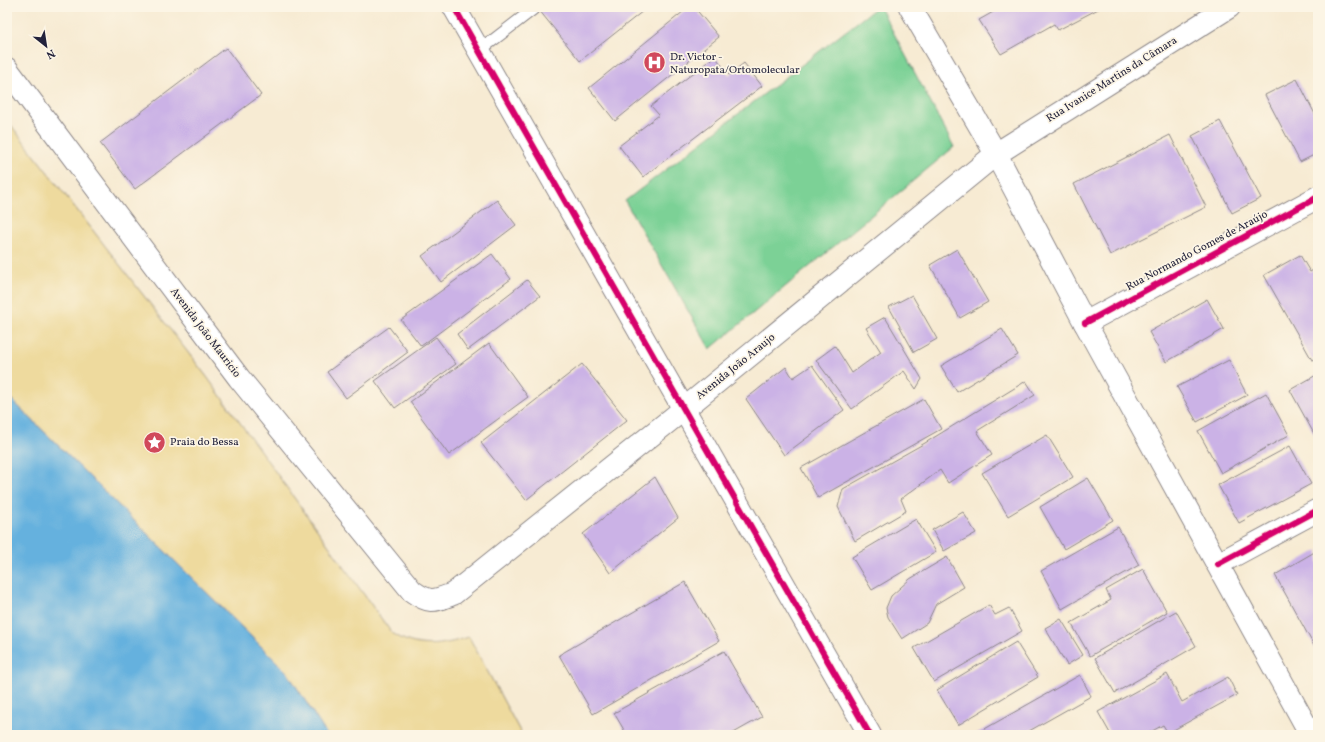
<svg xmlns="http://www.w3.org/2000/svg" width="1325" height="742" font-family="Vollkorn,serif">
	<style>
		.green { fill: #7bd196; stroke: #4e7a68 }
		.sand { fill: #eeda9e; stroke: #887e6c }
		.water { fill: #65b1de; stroke: #446a8c }
		.building { fill: #cbb2e6 }
		.lines { fill: none; stroke-linecap: round; stroke-linejoin: round }
		.lane-casing { stroke: #8c8687; stroke-width: 13 }
		.street-casing { stroke: #8c8687; stroke-width: 24 }
		.secondary-casing { stroke: #8c8687; stroke-width: 24 }
		.primary-casing { stroke: #8c8687; stroke-width: 24 }
		.lane { stroke: #fff; stroke-width: 11 }
		.street { stroke: #fff; stroke-width: 22 }
		.secondary { stroke: #fff; stroke-width: 22 }
		.primary { stroke: #fff; stroke-width: 22 }
		.cycleway-casing { stroke: #fcf5e5; stroke-width: 8 }
		.cycleway { stroke: #d6006c; stroke-width: 6 }
		.labels { text-anchor: middle; dominant-baseline: central; stroke-width: 3.5; stroke-linejoin: round; paint-order: stroke }
		.poi-label { font-size: 11px; fill: #22223b; stroke: #fcf5e5; text-anchor: start }
		.street-label { font-size: 11px; fill: #22223b; stroke: #fcf5e5 }
	</style>
	<rect width="100%" height="100%" fill="#fcf5e5"/>
	<filter id="ink" filterUnits="userSpaceOnUse"><feTurbulence type="fractalNoise" baseFrequency=".025" numOctaves="2"/><feDisplacementMap in="SourceGraphic" scale="8" xChannelSelector="R" yChannelSelector="G"/><feConvolveMatrix kernelMatrix="1 2 1 2 8 2 1 2 1" color-interpolation-filters="sRGB"/></filter>
	<filter id="wash" filterUnits="userSpaceOnUse"><feTurbulence type="fractalNoise" baseFrequency=".012" numOctaves="4" result="noise"/><feDisplacementMap in="SourceGraphic" scale="16" xChannelSelector="R" yChannelSelector="G"/><feGaussianBlur stdDeviation="0.9" result="paint"/><feColorMatrix in="noise" values="0 0 0 0 0 0 0 0 0 0 0 0 0 0 0 0 0 1.4 0 .05"/><feComposite in="paint" operator="in"/></filter>
	<g filter="url(#wash)">
		<rect width="100%" height="100%" fill="#f7ebd3"/>
		<polygon class="green" points="877,7 880,7 954,147 710,349 625,201"/>
		<path class="sand" d="M7,120L207,377L391,632C415,650 442,646 469,637L522,735H327L287,672L7,395Z"/>
		<polygon class="water" points="7,395 287,672 327,735 7,735"/>
		<g id="blocks">
			<g class="building">
				<polygon points="542,7 648,7 580,61 539,10"/>
				<polygon points="689,7 694,7 719,37 615,121 589,88"/>
				<polygon points="1002,7 1102,7 1058,30 1054,24 1001,54 979,20"/>
				<polygon points="226,48 261,95 135,189 100,143"/>
				<polygon points="715,56 729,75 744,63 762,86 643,177 619,146 659,115 651,106"/>
				<polygon points="1297,79 1318,120 1318,153 1300,162 1265,95"/>
				<polygon points="1220,121 1261,198 1232,213 1192,136"/>
				<polygon points="1170,135 1206,207 1110,255 1074,184"/>
				<polygon points="497,200 516,225 441,282 422,256"/>
				<polygon points="957,249 988,302 960,318 930,265"/>
				<polygon points="492,254 511,279 421,346 401,320"/>
				<polygon points="1300,255 1310,272 1318,267 1318,357 1312,360 1264,275"/>
				<polygon points="527,280 540,296 468,350 457,334"/>
				<polygon points="912,295 937,339 914,352 889,307"/>
				<polygon points="1207,299 1224,329 1166,362 1149,332"/>
				<polygon points="885,317 922,379 916,389 904,371 852,409 816,360 835,346 852,373 881,352 866,328"/>
				<polygon points="389,327 408,352 346,398 327,372"/>
				<polygon points="1002,329 1018,355 957,392 941,366"/>
				<polygon points="436,337 456,364 395,408 375,381"/>
				<polygon points="489,343 528,397 449,455 410,402"/>
				<polygon points="1229,360 1247,395 1197,422 1177,387"/>
				<polygon points="582,364 627,420 526,500 481,443"/>
				<polygon points="812,365 844,410 784,455 746,399 786,367 793,378"/>
				<polygon points="1318,374 1318,441 1290,390"/>
				<polygon points="1026,381 1035,395 977,431 992,455 948,483 940,470 901,499 906,511 855,541 838,507 843,489 925,443"/>
				<polygon points="1266,393 1289,435 1221,473 1198,431"/>
				<polygon points="924,399 941,429 818,498 801,468"/>
				<polygon points="1047,435 1073,477 1008,516 982,473"/>
				<polygon points="1290,446 1311,484 1239,523 1218,485"/>
				<polygon points="655,477 678,518 610,573 583,534"/>
				<polygon points="1088,478 1113,520 1064,549 1040,507"/>
				<polygon points="963,512 976,533 944,551 932,530"/>
				<polygon points="916,519 936,552 872,590 852,557"/>
				<polygon points="1118,527 1139,565 1062,609 1041,571"/>
				<polygon points="1318,550 1318,653 1275,575"/>
				<polygon points="947,557 964,587 936,604 927,623 902,639 888,617 886,608 891,596 910,579"/>
				<polygon points="1143,569 1167,612 1090,656 1071,623 1111,600 1106,590"/>
				<polygon points="685,582 719,641 593,714 559,655"/>
				<polygon points="989,605 995,615 1009,608 1022,631 934,682 914,648"/>
				<polygon points="1176,611 1196,646 1115,693 1095,658"/>
				<polygon points="1061,619 1083,655 1067,665 1045,628"/>
				<polygon points="1016,642 1038,677 958,725 937,690"/>
				<polygon points="724,651 762,717 730,735 627,735 614,713"/>
				<polygon points="1167,674 1182,702 1228,677 1237,695 1168,733 1163,725 1145,735 1111,735 1098,712"/>
				<polygon points="1080,675 1091,696 1022,735 974,735"/>
			</g>
		</g>
	</g>
	<g filter="url(#ink)">
		<use href="#blocks" fill-opacity="0" stroke="#8c8687" stroke-width="1"/>
		<g class="lines">
			<defs>
				<polyline id="lane" points="479,51 536,7"/>
				<g id="street">
					<polyline points="1085,323 1318,197"/>
					<polyline points="1218,564 1318,510"/>
				</g>
				<path id="secondary" d="M7,69L239,378L412,591C430,604 434,601 453,594L684,409L996,154L910,7"/>
				<g id="primary">
					<polyline points="454,7 870,735"/>
					<polyline points="1229,7 996,154 1085,323 1311,735"/>
				</g>
			</defs>
			<use href="#lane" class="lane-casing"/>
			<use href="#street" class="street-casing"/>
			<use href="#secondary" class="secondary-casing"/>
			<use href="#primary" class="primary-casing"/>
			<use href="#lane" class="lane"/>
			<use href="#street" class="street"/>
			<use href="#secondary" class="secondary"/>
			<use href="#primary" class="primary"/>
			<defs>
				<g id="cycleway">
					<polyline points="454,7 870,735"/>
					<polyline points="1085,323 1318,197"/>
					<polyline points="1218,564 1318,510"/>
				</g>
			</defs>
			<use href="#cycleway" class="cycleway-casing"/>
			<use href="#cycleway" class="cycleway"/>
		</g>
	</g>
	<defs>
		<symbol id="hospital-disc" viewBox="-11 -11 22 22"><circle r="9.5" fill="#d1495b" stroke="#fcf5e5"/><path d="M-5-5h3v3.5h4V-5h3V5h-3V1.5h-4V5h-3Z" fill="#fff"/></symbol>
		<symbol id="sight-disc" viewBox="-11 -11 22 22"><circle r="9.5" fill="#d1495b" stroke="#fcf5e5"/><path d="M0-6L1.8-2.2L6-1.7L2.9 1.2L3.7 5.4L0 3.3L-3.7 5.4L-2.9 1.2L-6-1.7L-1.8-2.2Z" fill="#fff"/></symbol>
	</defs>
	<g fill-rule="evenodd">
		<use href="#hospital-disc" x="642" y="50" width="25" height="25"/>
		<use href="#sight-disc" x="142" y="430" width="25" height="25"/>
	</g>
	<g class="labels">
		<g class="poi-label">
			<text x="670" y="57">Dr. Victor -<tspan x="670" dy="13">Naturopata/Ortomolecular</tspan></text>
			<text x="170" y="442">Praia do Bessa</text>
		</g>
		<g class="street-label">
			<text transform="translate(1112 80) rotate(-32)">Rua Ivanice Martins da Câmara</text>
			<text transform="translate(1197 251) rotate(-28)">Rua Normando Gomes de Araújo</text>
			<text transform="translate(205 333) rotate(53)">Avenida João Mauricio</text>
			<text transform="translate(736 367) rotate(-39)">Avenida João Araujo</text>
		</g>
	</g>
	<rect width="1325" height="742" fill="none" stroke="#fcf5e5" stroke-width="24"/>
	<g transform="translate(46 46) rotate(150)" stroke="#fcf5e5" stroke-width="3" paint-order="stroke">
	<path d="M0-3L7 15L0 10L-7 15Z" fill="#22223b"/>
	<text y="-6" font-size="11" font-weight="bold" text-anchor="middle" fill="#22223b">N</text>
	</g>
</svg>
